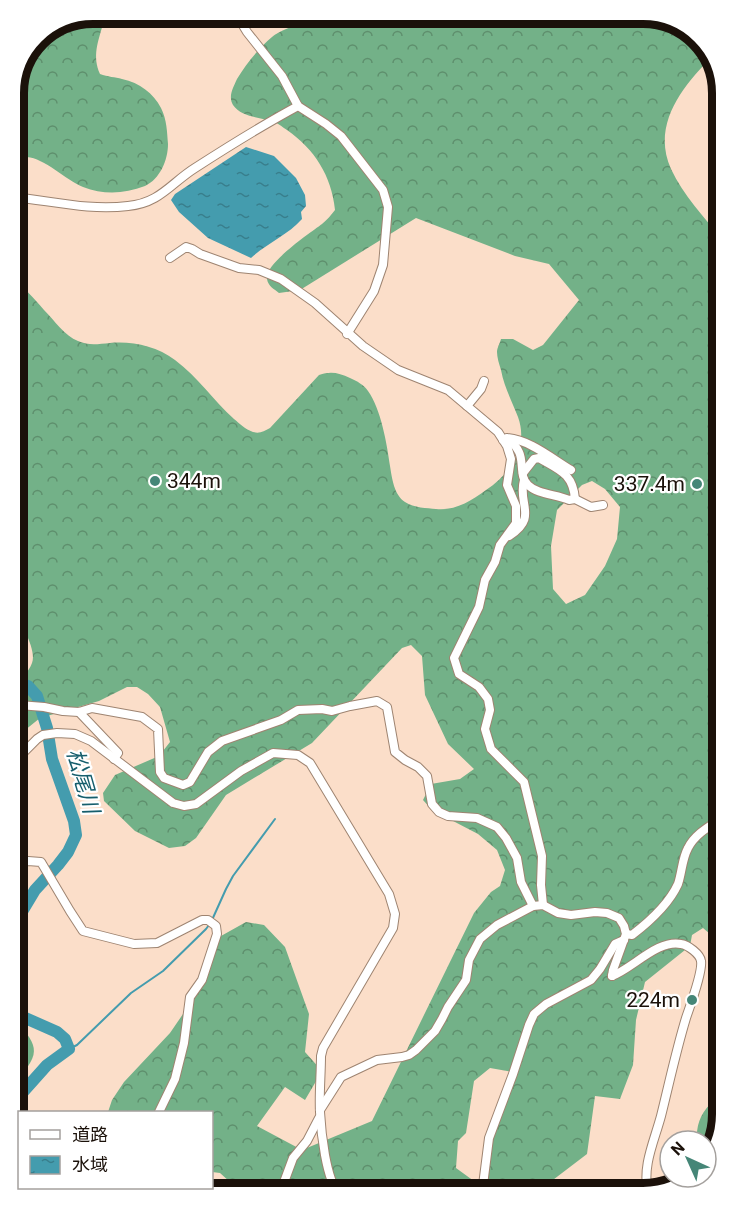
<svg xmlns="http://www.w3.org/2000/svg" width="736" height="1207" font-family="Roboto,'Noto Sans JP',sans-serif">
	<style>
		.forest { fill: url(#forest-crowns); fill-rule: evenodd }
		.water { fill: url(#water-ripples) }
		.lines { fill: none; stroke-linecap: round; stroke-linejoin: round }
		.stream { stroke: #449cae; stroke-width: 2 }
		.river { stroke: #449cae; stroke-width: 12 }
		.street-casing { stroke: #9e8471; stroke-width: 10 }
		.street { stroke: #fff; stroke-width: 8 }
		.poi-dot { fill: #458677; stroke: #fff; stroke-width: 2 }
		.labels { text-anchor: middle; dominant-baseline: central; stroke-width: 4.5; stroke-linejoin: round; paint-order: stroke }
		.poi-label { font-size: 21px; fill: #1b110a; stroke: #fff; text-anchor: end }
		.water-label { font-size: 22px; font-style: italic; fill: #165e6c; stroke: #fff }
		.rim { fill: none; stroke: #1b110a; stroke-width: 8 }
	</style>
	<defs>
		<pattern id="forest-crowns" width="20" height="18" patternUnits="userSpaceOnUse" patternTransform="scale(1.5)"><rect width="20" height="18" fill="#73b188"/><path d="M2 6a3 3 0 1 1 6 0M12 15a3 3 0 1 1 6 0" fill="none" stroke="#5e8f6d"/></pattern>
		<pattern id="water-ripples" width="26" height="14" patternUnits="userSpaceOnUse" patternTransform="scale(1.5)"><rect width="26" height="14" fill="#449cae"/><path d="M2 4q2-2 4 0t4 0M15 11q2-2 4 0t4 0" fill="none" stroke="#387e8c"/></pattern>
	</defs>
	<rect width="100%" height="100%" fill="#fbdec9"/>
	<g class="forest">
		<path d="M93,14H143L126,20L103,24C98,42 92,56 100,74C108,77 115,77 122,79C140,83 153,93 161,108C167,120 167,132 168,144C168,160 160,179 145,186C124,194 104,195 83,187C66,180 44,158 27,157C23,157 17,159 14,161V88L37,36Z"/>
		<path d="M346,14H649L687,27L713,56C683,85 651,125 671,169C683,195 704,217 722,239V930L710,934L703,928L692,935L690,946L645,982L636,1020L633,1065L620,1099L595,1096L587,1154L545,1186L540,1193H231L230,1182L220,1173L212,1172V1112H108L112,1100L124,1082L170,1033L183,1014L201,980L212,947L221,936L246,922L264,925L285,947L309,1014L305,1052L322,1071L305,1100L285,1087L257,1126L302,1150L372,1121L474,913L491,892L500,886L505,870L497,850L478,834L432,810L423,800L431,784L460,779L474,769L448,744L425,695L422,656L411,645L402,648L312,743L226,795L196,838L185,846L169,848L135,831L104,801L103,793L115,775L159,756L170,742L160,707L148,694L137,687H127L99,701L40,718L14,739V685C20,679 29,672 32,663C37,650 21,623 14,613V275C23,288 34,298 44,310C54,320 65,336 78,341C89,346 98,344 110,343C132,341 156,346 175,360C198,377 213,400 234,419C240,424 245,429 253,432C260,434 264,431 270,428L319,375C331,371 339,373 350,378C357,381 364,385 368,391C381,409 387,444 390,466C392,478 394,495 405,502C414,508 427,508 436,509C455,511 471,501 486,490C510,474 529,447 518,417C512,401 504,387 501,370C499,364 497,357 497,352C497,348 500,343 501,339H513L533,350L543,345L579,300L549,264L515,256L416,218L300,290L279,293C274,289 268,286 267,279C264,264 310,233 322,224C327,220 331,215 335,210C331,175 315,150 287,130C282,127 277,122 271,121C259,117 241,117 233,105C228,96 233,88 237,79C246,64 259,48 272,37C279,31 293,26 301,23C316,19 332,18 346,14ZM592,481L605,489L620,507L617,539L605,566L585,595L566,604L553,589L551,546L557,510L582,485ZM490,1068L513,1072L478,1184L456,1168L458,1141L466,1133L474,1081Z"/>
		<path d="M14,1020C42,1047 39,1056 14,1083Z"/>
		<path d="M710,1104L722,1109V1115L709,1158L706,1161V1141H697C696,1126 700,1115 710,1104Z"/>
	</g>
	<path class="water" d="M246,147L274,156L296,178L305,195L306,206L301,212L302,219C288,235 267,243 251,258L208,238L179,212L171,200L175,194Z"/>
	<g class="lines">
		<g class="stream">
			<polyline points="212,920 226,889 233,876 275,819"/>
			<polyline points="69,1049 77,1045 131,993 163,971 206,929 209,925"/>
		</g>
		<g class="river">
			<polyline points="14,925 35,890 58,865 68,852 76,835 74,821 52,759 47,728 37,696 28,686 14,682"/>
			<polyline points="14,1102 47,1065 69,1049 65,1039 57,1032 14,1013"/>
		</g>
		<defs>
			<g id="street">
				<polyline points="236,14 247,32 282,76 298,106 326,124 341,136 383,190 388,207 383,265 374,291 347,334"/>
				<path d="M14,197C52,201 90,211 128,206C160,203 171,183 195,168C229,146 263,125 298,106"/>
				<polyline points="170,258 186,247 192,249 200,254 239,268 259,270 281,279 315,303 363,346 398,370 448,390 498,432 507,446 511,459 507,485 516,506 516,523 500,545 495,562 485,580 479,607 454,658 459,674 479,687 488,699 490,710 485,729 491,749 524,782 542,856 541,885 543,905"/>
				<polyline points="467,406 481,389 484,381"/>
				<path d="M507,438C530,440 551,458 571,470"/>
				<path d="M503,440L510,441C514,444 517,448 519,452C524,462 519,477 528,485C538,495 557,494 569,500L575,499L591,507L603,505"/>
				<path d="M523,473L534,459L539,458C559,470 573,473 575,499"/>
				<path d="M509,536C539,517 517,504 524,480"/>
				<polyline points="14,706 19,705 44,707 63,711 79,712 92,708 142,717 158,729 160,772 164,778 183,785 190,782 208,752 222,741 281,720 298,710 322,709 332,711 350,706 377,701 387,707 395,752 405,760 418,767 427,776 432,804 439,812 448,816 477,818 497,827 506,838 517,858 521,882 533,906"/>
				<polyline points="79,712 118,753 114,759"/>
				<path d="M14,762L37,739L43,735L57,733L75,734L91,741L173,803L184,806L196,804L241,771L273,753L298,755L310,763L389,894L395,914L393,928L323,1048L321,1056C321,1074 319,1094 320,1112C321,1131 326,1181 339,1193"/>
				<polyline points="14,864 28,861 41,862 70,911 83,931 134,944 157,943 202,920 208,920 216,926 217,934 202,980 190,997 184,1043 175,1079 159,1112"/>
				<path d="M626,934L632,935C649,922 669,904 678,884C682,872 682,859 688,848C695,834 710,826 722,818"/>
				<path d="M612,976C632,969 658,939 681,944C688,945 700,954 701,961C703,972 690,1006 686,1018C676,1051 669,1084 661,1116C654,1142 642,1166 648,1192"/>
				<polyline points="320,1110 341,1077 377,1060 402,1057 409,1055 416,1050 435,1031 442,1019 448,1007 466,980 469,960 480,939 497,925 533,906 543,905 558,913 571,915 595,912 607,913 619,918 624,926 626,934 613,970 612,976"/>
				<polyline points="190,1193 190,1188"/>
				<polyline points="280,1193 293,1158 307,1141 319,1118"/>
				<polyline points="482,1193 489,1138 513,1074 529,1025 534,1014 546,1004 591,980 600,969 615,944 624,940"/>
			</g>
		</defs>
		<use href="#street" class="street-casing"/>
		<use href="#street" class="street"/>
	</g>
	<g class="poi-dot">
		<circle cx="155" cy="481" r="6"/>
		<circle cx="697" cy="484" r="6"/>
		<circle cx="692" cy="1000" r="6"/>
	</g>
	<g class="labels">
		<g class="poi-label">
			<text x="167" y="481" text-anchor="start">344m</text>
			<text x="685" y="484">337.4m</text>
			<text x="680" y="1000">224m</text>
		</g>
		<g class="water-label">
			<text transform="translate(83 781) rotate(74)">松尾川</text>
		</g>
	</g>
	<path d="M0 0H736V1207H0ZM93 24H643A69 69 0 0 1 712 93V1114A69 69 0 0 1 643 1183H93A69 69 0 0 1 24 1114V93A69 69 0 0 1 93 24Z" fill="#fff" fill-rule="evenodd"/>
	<path class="rim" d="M93 24H643A69 69 0 0 1 712 93V1114A69 69 0 0 1 643 1183H93A69 69 0 0 1 24 1114V93A69 69 0 0 1 93 24Z"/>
	<rect x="18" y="1111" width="195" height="78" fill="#ffffff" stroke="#a4a09d" stroke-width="1.5"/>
	<rect x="30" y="1130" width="30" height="9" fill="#ffffff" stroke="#a4a09d" stroke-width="1.5"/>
	<text x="72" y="1141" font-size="18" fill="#1b110a">道路</text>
	<rect x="30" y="1156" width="30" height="18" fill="url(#water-ripples)" stroke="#a4a09d" stroke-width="1.5"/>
	<text x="72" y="1171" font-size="18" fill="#1b110a">水域</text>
	<g transform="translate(688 1159) rotate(315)"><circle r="28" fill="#ffffff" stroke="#a4a09d" stroke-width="1.5"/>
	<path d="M0-4.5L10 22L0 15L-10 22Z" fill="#458677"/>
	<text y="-9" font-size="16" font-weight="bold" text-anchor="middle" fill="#1b110a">N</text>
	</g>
</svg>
